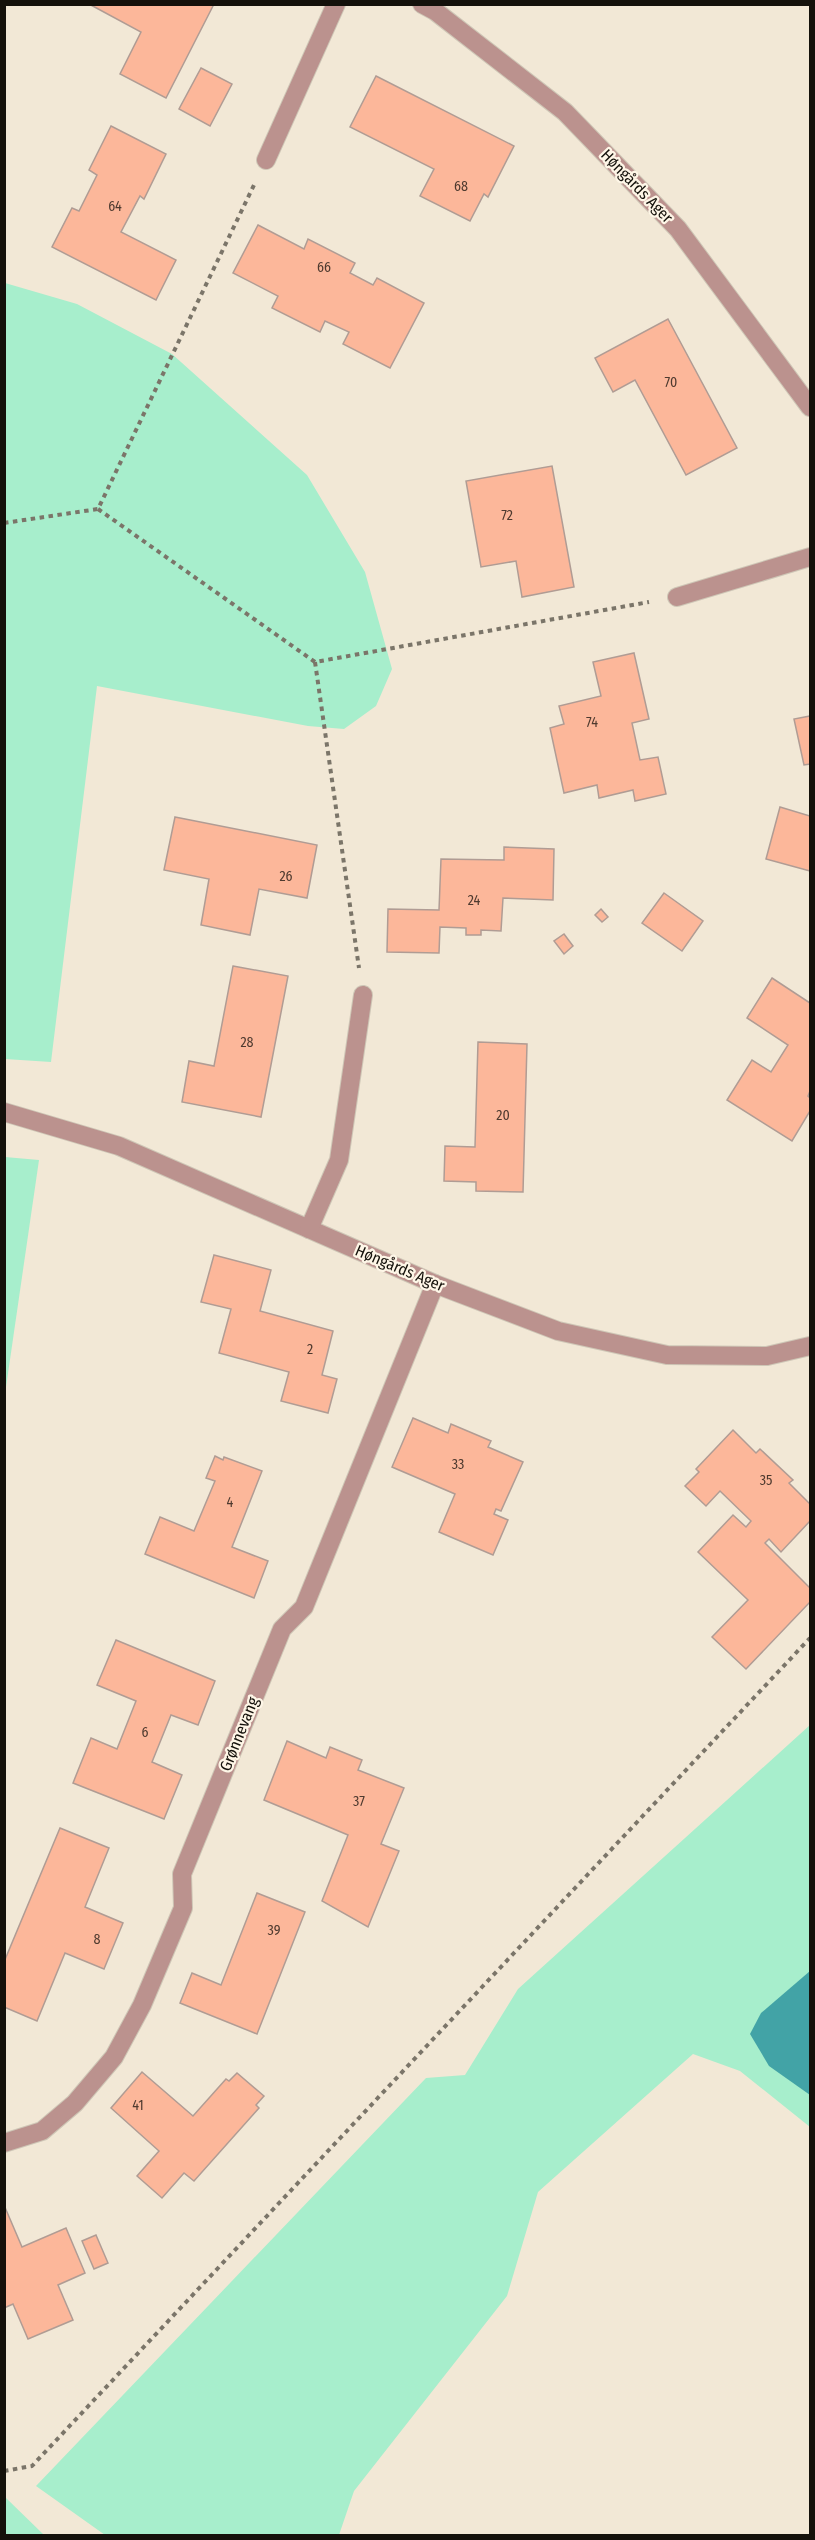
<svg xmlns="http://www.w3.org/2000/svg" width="815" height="2540" font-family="'Fira Sans Condensed',sans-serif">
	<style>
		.green { fill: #a7eecc }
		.water { fill: #42a3a6 }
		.building { fill: #fcb79a; stroke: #b09c94; stroke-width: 1.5 }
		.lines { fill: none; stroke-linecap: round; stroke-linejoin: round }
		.minor-casing { stroke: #cec6b6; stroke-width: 20 }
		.path { stroke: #7b7569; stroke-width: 4; stroke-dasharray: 4.5 4.5; stroke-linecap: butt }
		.minor { stroke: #bb928e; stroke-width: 18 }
		.labels { text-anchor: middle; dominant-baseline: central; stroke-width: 4.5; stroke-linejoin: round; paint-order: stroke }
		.number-label { font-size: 14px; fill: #4e3a2f }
		.street-label { font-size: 16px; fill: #14110b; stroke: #fef6e7 }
	</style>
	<rect width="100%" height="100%" fill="#f2e8d6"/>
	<g class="green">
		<polygon points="5,283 77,304 172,354 307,475 365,572 392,669 376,706 344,729 308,726 97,686 51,1062 5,1059"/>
		<polygon points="5,1157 39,1160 5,1394 4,1157"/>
		<polygon points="810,1725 810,2127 740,2071 693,2054 538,2192 507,2296 354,2491 339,2535 105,2535 36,2486 426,2078 465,2075 518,1989"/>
		<polygon points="4,2497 5,2497 44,2535 5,2535"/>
	</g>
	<polygon class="water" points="810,1971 810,2095 769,2066 750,2034 761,2013"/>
	<g class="building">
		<polygon points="89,4 214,4 166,98 120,74 141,32"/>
		<polygon points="201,68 232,84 210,126 179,109"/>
		<polygon points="376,76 514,146 488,197 484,194 470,221 420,196 434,169 350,127"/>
		<polygon points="111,126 166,154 144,199 140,196 121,232 176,260 156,300 52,247 72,208 79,211 97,175 89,170"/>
		<polygon points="258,225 304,249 308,239 355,263 350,273 373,285 377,278 424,303 390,368 343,344 349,332 325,321 320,332 272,308 278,296 233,273"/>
		<polygon points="668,319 737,448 686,475 635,380 613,392 595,358"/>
		<polygon points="552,466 574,587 522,597 516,561 481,567 466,481"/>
		<polygon points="634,653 649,719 632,723 640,760 658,757 666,794 635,801 633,790 599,798 597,785 564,793 550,728 564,724 559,706 601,696 593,662"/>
		<polygon points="810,716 810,764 804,765 794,719"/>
		<polygon points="780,807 810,816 810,871 766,859"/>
		<polygon points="175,817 317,845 307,898 259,889 250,935 201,925 209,879 164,870"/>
		<polygon points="504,847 554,849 553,900 503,898 501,931 481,930 481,935 466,935 466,928 440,927 439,953 387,952 388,909 439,910 441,859 504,860"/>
		<polygon points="664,893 703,921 682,951 642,923"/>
		<polygon points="601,909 608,917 602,922 595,915"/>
		<polygon points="564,934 573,946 564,954 554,941"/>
		<polygon points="233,966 288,976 261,1117 182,1102 189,1061 214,1066"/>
		<polygon points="772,978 810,1003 810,1091 808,1096 810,1098 810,1111 792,1141 727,1100 752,1060 771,1072 788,1045 747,1018"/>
		<polygon points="478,1042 527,1044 523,1192 476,1191 476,1182 444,1181 445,1146 475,1147"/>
		<polygon points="214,1255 271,1270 260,1311 333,1331 322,1375 337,1379 328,1413 281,1401 289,1372 219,1353 231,1309 201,1302"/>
		<polygon points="413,1418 448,1433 451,1424 491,1441 488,1447 523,1462 501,1511 496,1509 494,1514 508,1520 493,1555 439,1532 455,1494 392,1467"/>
		<polygon points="733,1430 756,1453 760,1449 793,1480 789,1483 810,1504 810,1521 781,1552 769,1539 765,1543 810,1588 810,1602 746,1669 712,1637 748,1600 698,1552 733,1515 746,1527 751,1521 720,1491 706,1506 685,1486 699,1472 696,1469"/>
		<polygon points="215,1456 223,1460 224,1457 262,1471 232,1547 268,1561 254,1598 145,1554 160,1517 194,1531 215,1481 206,1478"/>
		<polygon points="116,1640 215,1681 198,1725 171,1715 152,1762 182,1775 164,1819 73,1783 91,1738 117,1749 136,1701 97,1685"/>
		<polygon points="287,1741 326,1758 330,1747 362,1760 358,1770 404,1788 381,1844 399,1851 368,1927 322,1901 348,1835 264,1800"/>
		<polygon points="60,1828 109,1848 85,1907 123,1923 104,1969 65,1953 37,2021 4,2007 4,1962"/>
		<polygon points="257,1893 305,1912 257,2034 180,2003 192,1973 221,1985"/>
		<polygon points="142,2072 193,2116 226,2079 229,2081 237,2073 264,2096 256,2105 259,2108 194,2181 184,2173 162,2198 137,2176 159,2151 111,2108"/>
		<polygon points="4,2205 22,2247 66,2228 85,2273 58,2285 73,2320 28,2339 13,2304 4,2308"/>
		<polygon points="96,2235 108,2263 94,2269 82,2241"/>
	</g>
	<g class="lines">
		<defs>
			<g id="minor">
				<polyline points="422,4 435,11 565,112 678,229 810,407"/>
				<polyline points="266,160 336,4"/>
				<polyline points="677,597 810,557"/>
				<polyline points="4,1112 119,1146 435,1284 558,1331 667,1355 767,1356 810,1346"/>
				<polyline points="309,1229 339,1160 363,995"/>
				<polyline points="4,2143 42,2131 75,2103 114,2057 142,2005 183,1908 182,1874 282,1629 304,1607 435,1284"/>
			</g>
		</defs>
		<use href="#minor" class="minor-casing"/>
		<g class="path">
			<polyline points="98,509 315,662 649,602"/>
			<polyline points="4,523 98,509 254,185"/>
			<polyline points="315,662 359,968"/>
			<polyline points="4,2471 32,2466 810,1638"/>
		</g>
		<use href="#minor" class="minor"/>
	</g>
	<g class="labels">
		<g class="number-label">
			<text x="461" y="186">68</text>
			<text x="115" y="206">64</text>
			<text x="324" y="267">66</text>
			<text x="671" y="382">70</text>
			<text x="507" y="515">72</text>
			<text x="592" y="722">74</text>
			<text x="286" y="876">26</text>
			<text x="474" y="900">24</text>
			<text x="247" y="1042">28</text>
			<text x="503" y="1115">20</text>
			<text x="310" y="1349">2</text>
			<text x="458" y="1464">33</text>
			<text x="766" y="1480">35</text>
			<text x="230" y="1502">4</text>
			<text x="145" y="1732">6</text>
			<text x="359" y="1801">37</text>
			<text x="274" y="1930">39</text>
			<text x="97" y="1939">8</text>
			<text x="138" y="2105">41</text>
		</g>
		<g class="street-label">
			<text transform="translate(637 186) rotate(46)">Høngårds Ager</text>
			<text transform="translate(400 1268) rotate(23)">Høngårds Ager</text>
			<text transform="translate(239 1734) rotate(-68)">Grønnevang</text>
		</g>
	</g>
	<rect width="815" height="2540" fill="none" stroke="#14110b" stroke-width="12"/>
</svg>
